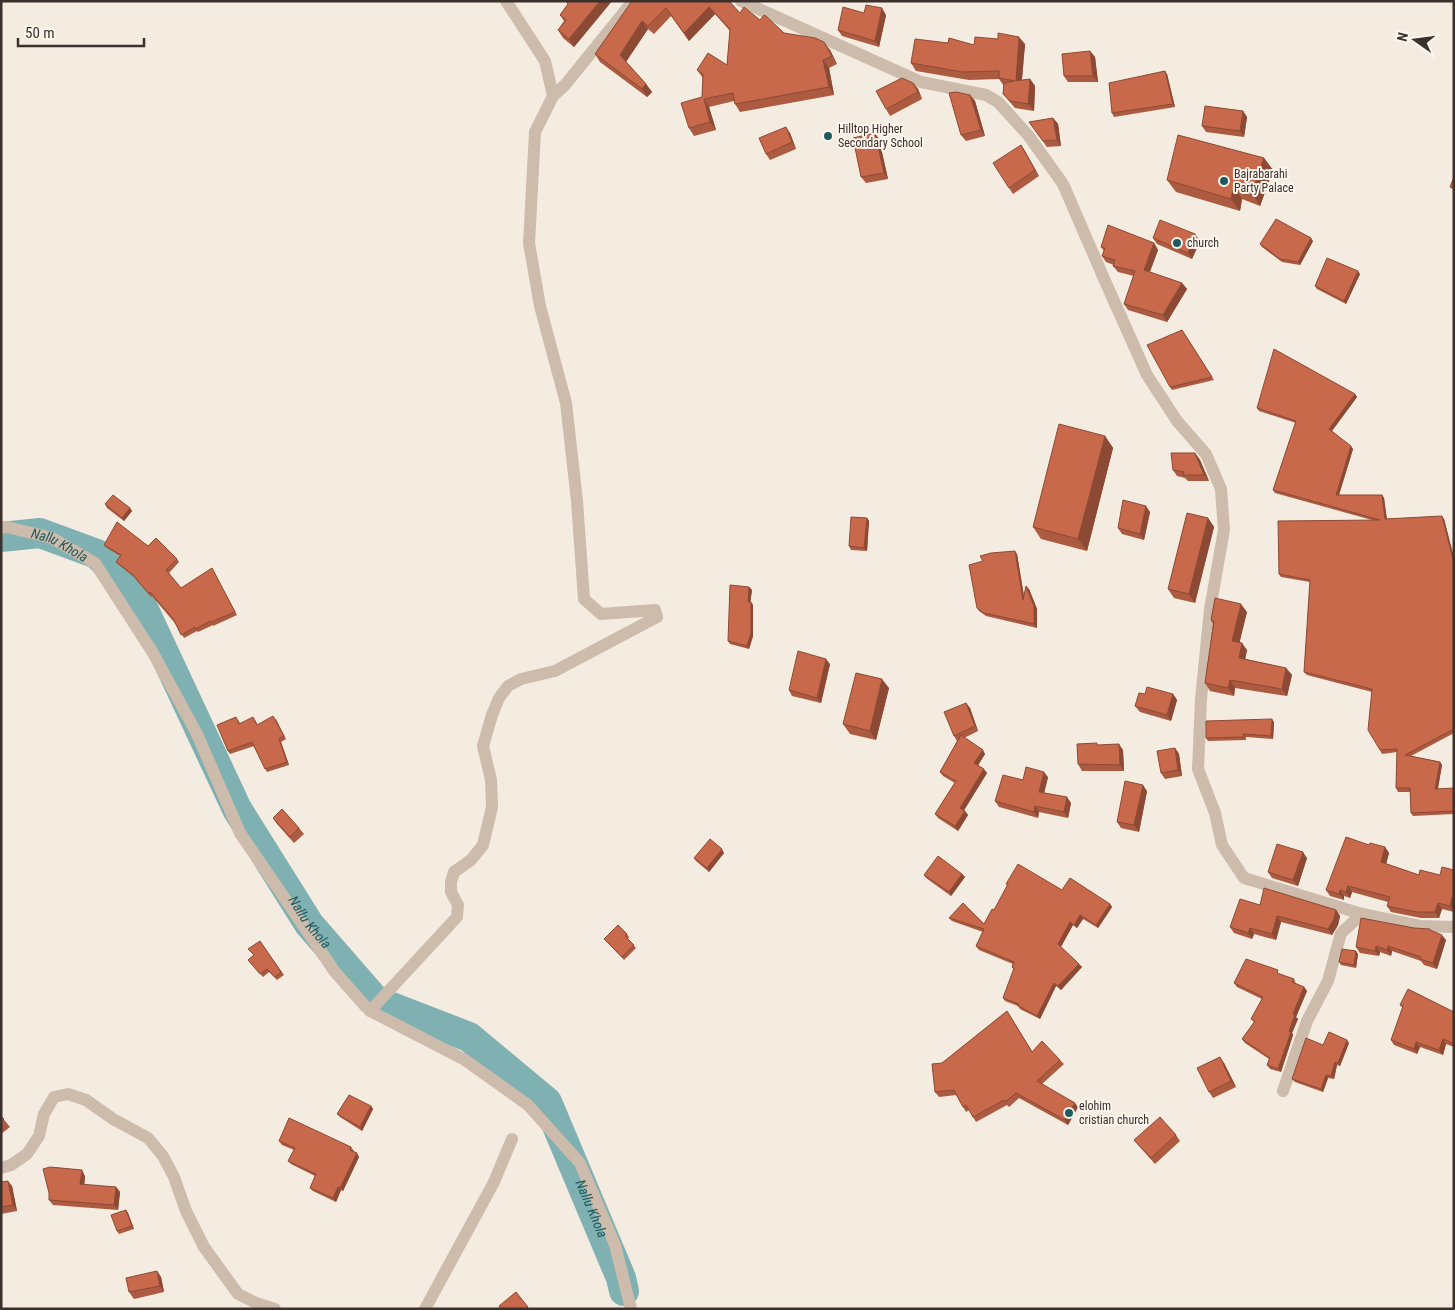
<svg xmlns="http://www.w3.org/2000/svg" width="1455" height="1310" font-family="'Roboto Condensed',sans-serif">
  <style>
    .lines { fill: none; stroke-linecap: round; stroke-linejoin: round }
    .river { stroke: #7fb0b2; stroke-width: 30 }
    .minor { stroke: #cdbbac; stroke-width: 12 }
    .wall { fill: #ac5a40 }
    .shaded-wall { fill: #8c4a34 }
    .building { fill: #c8694b; stroke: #8c4a34 }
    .poi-dot { fill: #1f5a5e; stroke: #fbf5ee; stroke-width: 2 }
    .labels { text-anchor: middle; stroke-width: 4; stroke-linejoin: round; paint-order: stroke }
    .poi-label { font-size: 12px; fill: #3b302b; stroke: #fbf5ee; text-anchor: start }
    .water-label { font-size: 14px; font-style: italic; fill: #1f5a5e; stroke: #fbf5ee }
  </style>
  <rect width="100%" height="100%" fill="#f4ebe1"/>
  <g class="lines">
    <path class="river" id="s1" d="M 1,537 L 40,533 L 97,554 L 138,597 L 237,809 L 309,924 L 376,1001 L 469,1037 L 547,1102 L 621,1278 L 624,1291"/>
    <g class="minor">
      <path d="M 506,1 L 545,61 L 553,96"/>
      <path d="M 741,1 L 921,82 L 986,95 L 998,102 L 1028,135 L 1063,184 L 1105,281 L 1147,375 L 1177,421 L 1206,454 L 1221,489 L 1224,530 L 1210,609 L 1201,699 L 1198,769 L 1215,813 L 1222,845 L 1244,878 L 1362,914 L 1420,926 L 1454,927"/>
      <path id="s2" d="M 1,528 L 7,527 L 52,538 L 95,563 L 153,653 L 197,734 L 240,833 L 335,972 L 366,1007 L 374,1013 L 465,1060 L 528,1105 L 580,1163 L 615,1245 L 631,1309"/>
      <path d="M 370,1011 L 457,917 L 458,905 L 451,892 L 451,882 L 454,872 L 471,860 L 483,845 L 492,807 L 491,780 L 483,746 L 492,715 L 499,698 L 508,686 L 521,679 L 555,671 L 657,617 L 655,610 L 601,614 L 584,599 L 577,501 L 566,403 L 540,306 L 529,243 L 535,132 L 553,96 L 565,85 L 633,1"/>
      <path d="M 1283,1091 L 1307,1021 L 1328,981 L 1341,933 L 1362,914"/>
      <path d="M 1,1168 L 11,1165 L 27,1154 L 39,1136 L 44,1114 L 54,1097 L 68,1094 L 86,1100 L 113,1119 L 148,1138 L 163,1156 L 174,1177 L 186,1211 L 204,1247 L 238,1294 L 256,1303 L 275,1309"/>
      <path d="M 425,1309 L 494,1182 L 512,1139"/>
    </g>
  </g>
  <g class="wall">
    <path d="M 566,1 L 612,1 L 574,47 L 563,38 L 558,30 L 564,21 L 560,15 L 568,4 Z"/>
    <path d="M 632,1 L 729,1 L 740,13 L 760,20 L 784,33 L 830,50 L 837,64 L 829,68 L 834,95 L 740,112 L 735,104 L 734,101 L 709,107 L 716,130 L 694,136 L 689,128 L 702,97 L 703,78 L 697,70 L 727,65 L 730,31 L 715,14 L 689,41 L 671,16 L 654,34 L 648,29 L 626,62 L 646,84 L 652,92 L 647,97 L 600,62 L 595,54 Z"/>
    <path d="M 864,13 L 886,15 L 879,47 L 842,36 L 838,30 Z"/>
    <path d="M 948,43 L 974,45 L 1025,44 L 1022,80 L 1030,79 L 1035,86 L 1034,111 L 1015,108 L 1003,94 L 1004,86 L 999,79 L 969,80 L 916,71 L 911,63 Z"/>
    <path d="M 1090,51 L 1095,57 L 1098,82 L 1068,82 L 1064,76 Z"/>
    <path d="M 1167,74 L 1175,107 L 1114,117 L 1112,113 Z"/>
    <path d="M 913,83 L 918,89 L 922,99 L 890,116 L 886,109 Z"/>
    <path d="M 970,95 L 975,101 L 985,136 L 966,141 L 961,135 Z"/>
    <path d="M 1243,111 L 1247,117 L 1244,137 L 1206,132 L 1202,126 Z"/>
    <path d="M 1053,118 L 1058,124 L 1061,146 L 1047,147 L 1029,122 Z"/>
    <path d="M 790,133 L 796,149 L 770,160 L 766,154 Z"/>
    <path d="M 879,139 L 888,179 L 866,183 L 861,177 Z"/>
    <path d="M 1021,145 L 1039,176 L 1013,194 L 1009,188 Z"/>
    <path d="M 1264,158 L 1273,170 L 1260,206 L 1242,199 L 1240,211 L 1176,192 L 1167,180 Z"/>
    <path d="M 1153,238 L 1200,241 L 1192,259 L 1157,244 Z"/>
    <path d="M 1313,241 L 1300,265 L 1282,262 L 1262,247 L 1260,244 Z"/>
    <path d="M 1154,243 L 1158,250 L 1150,272 L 1182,283 L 1187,289 L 1167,322 L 1128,310 L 1124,304 L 1134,276 L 1118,272 L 1113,266 L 1114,265 L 1106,262 L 1102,256 L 1104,251 L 1101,247 Z"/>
    <path d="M 1360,274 L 1346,304 L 1317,289 L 1315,286 Z"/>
    <path d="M 1182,330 L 1214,380 L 1172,390 L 1170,387 Z"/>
    <path d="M 1355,394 L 1357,397 L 1332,431 L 1353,449 L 1339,495 L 1382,495 L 1384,498 L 1387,519 L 1444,519 L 1454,558 L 1454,733 L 1411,756 L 1440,762 L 1442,765 L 1438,789 L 1454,788 L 1454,814 L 1413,816 L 1411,813 L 1410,792 L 1398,792 L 1396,788 L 1397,752 L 1382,754 L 1380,750 L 1372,692 L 1307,675 L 1304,672 L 1310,582 L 1281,577 L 1279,574 L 1372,520 L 1275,493 L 1273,490 L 1296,423 L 1259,411 L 1257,408 Z"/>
    <path d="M 1105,436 L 1113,448 L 1087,551 L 1041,539 L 1033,527 Z"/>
    <path d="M 1195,453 L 1200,460 L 1209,481 L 1188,481 L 1185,478 L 1177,476 L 1173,470 Z"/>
    <path d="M 105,504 L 130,508 L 132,511 L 124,521 L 107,508 Z"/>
    <path d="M 1150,512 L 1144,540 L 1122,534 L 1118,528 Z"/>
    <path d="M 867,518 L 869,521 L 867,551 L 851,550 L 849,546 Z"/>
    <path d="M 1208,518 L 1214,527 L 1195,603 L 1174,598 L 1168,589 Z"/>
    <path d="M 104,545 L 148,546 L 177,559 L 179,562 L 169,573 L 181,588 L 214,572 L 237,615 L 213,626 L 213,625 L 198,632 L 197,631 L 184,638 L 174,622 L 152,596 L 151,597 L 134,577 L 119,565 L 116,562 L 120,556 L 107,548 Z"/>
    <path d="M 1017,554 L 1024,596 L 1029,589 L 1037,609 L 1037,628 L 986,616 L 979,611 L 977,608 Z"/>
    <path d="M 749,587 L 752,590 L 750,602 L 753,605 L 753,636 L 749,649 L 730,644 L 728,641 Z"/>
    <path d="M 1247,612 L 1239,642 L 1247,650 L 1245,659 L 1286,668 L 1292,675 L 1287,696 L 1235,688 L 1234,696 L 1210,691 L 1205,683 L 1213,624 L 1211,620 Z"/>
    <path d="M 830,664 L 821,703 L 792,696 L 789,690 Z"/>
    <path d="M 889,688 L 876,740 L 850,734 L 843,724 Z"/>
    <path d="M 1145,694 L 1173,694 L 1177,700 L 1171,721 L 1140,712 L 1135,706 Z"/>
    <path d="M 966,703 L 970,708 L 978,731 L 964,738 L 985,754 L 978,765 L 987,773 L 964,810 L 968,815 L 958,831 L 938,818 L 935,814 L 955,783 L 943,776 L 940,772 L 957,741 L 954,736 Z"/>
    <path d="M 276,719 L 286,739 L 281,742 L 289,765 L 267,772 L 254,746 L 230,754 L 228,751 L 238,720 L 240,723 L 255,720 L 258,725 Z"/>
    <path d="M 1274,722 L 1273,739 L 1246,737 L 1246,740 L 1208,741 L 1206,738 Z"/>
    <path d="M 1098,745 L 1123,750 L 1124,771 L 1082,771 L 1078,764 Z"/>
    <path d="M 1175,748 L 1179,754 L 1182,776 L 1165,779 L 1161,773 Z"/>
    <path d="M 1048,777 L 1044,793 L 1071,803 L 1068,818 L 1039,812 L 1038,818 L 999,807 L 995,801 L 1023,780 Z"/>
    <path d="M 1147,791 L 1139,832 L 1121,828 L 1117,822 Z"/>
    <path d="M 273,818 L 299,828 L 304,834 L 294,843 L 277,824 Z"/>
    <path d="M 1369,845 L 1385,847 L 1389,853 L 1386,864 L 1419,875 L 1440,875 L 1454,870 L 1454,912 L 1442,909 L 1439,918 L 1421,918 L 1391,912 L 1387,906 L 1388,902 L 1352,892 L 1350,898 L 1344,896 L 1344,900 L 1330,896 L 1326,890 Z"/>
    <path d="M 724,853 L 709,872 L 696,861 L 694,858 Z"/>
    <path d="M 1307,858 L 1298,886 L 1272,878 L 1268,872 Z"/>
    <path d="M 962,874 L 965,877 L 951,896 L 926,878 L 924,875 Z"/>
    <path d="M 1006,884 L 1062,890 L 1110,904 L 1112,907 L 1098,928 L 1083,919 L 1077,928 L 1073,925 L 1061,947 L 1082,967 L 1061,990 L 1056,986 L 1040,1019 L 1020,1009 L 1018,1006 L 1005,1001 L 1003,998 L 1014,970 L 1012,967 L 1013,964 L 979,950 L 976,946 L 983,932 L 952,921 L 949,918 L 984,924 L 994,910 L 1008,885 Z"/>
    <path d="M 1260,905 L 1336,910 L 1340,916 L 1338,925 L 1332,935 L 1281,922 L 1276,940 L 1254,934 L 1252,939 L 1234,933 L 1230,927 Z"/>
    <path d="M 1414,928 L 1432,931 L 1446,940 L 1437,969 L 1424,965 L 1421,961 L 1392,951 L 1391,956 L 1380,952 L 1379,956 L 1360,953 L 1356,947 Z"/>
    <path d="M 627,934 L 629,937 L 628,939 L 636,948 L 624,960 L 604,939 Z"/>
    <path d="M 260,941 L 284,975 L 277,980 L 269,972 L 263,977 L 248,960 L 254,955 L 248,949 Z"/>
    <path d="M 1358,954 L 1356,968 L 1341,965 L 1339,962 Z"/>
    <path d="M 1281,974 L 1280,975 L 1294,979 L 1296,984 L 1304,987 L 1307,991 L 1296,1017 L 1298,1019 L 1292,1033 L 1293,1035 L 1281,1072 L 1270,1069 L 1267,1065 L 1269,1059 L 1245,1043 L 1242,1039 L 1254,1022 L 1251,1019 L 1262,999 L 1237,987 L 1234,983 Z"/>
    <path d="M 1400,1005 L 1454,1012 L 1454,1047 L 1446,1044 L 1443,1055 L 1420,1047 L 1417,1054 L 1394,1045 L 1391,1040 L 1403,1008 Z"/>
    <path d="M 1007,1011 L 1032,1051 L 1060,1060 L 1064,1064 L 1042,1084 L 1078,1107 L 1068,1125 L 1019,1098 L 1009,1107 L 1007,1105 L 976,1122 L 969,1110 L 966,1112 L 956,1095 L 939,1097 L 935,1092 L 942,1063 Z"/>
    <path d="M 1349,1043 L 1340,1066 L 1337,1065 L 1334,1079 L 1328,1078 L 1323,1092 L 1295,1082 L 1292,1079 L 1323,1045 Z"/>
    <path d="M 1224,1063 L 1236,1087 L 1213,1098 L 1209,1092 Z"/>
    <path d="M 371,1106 L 373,1109 L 362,1131 L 340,1117 L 337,1114 Z"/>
    <path d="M 1,1116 L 10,1127 L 1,1134 Z"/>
    <path d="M 1176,1135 L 1180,1141 L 1155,1164 L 1139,1146 L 1134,1140 Z"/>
    <path d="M 279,1141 L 351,1147 L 354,1151 L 353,1152 L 359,1157 L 343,1191 L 341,1190 L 336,1202 L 313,1191 L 310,1188 L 315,1176 L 291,1164 L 288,1161 L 294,1150 L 282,1145 Z"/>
    <path d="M 85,1176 L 84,1185 L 116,1187 L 120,1192 L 118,1210 L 53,1205 L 49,1200 Z"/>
    <path d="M 1,1182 L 12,1186 L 17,1211 L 1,1214 Z"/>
    <path d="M 126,1210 L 128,1213 L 134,1229 L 119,1234 L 117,1231 Z"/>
    <path d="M 157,1271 L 161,1277 L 164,1292 L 134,1299 L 129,1292 Z"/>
  </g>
  <g class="shaded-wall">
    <path d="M 600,1 L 612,1 L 574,47 L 569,39 Z"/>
    <path d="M 709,7 L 715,14 L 689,41 L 684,33 Z"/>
    <path d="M 882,8 L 886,15 L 879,47 L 875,41 Z"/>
    <path d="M 642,21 L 648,29 L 625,63 L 620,55 Z"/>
    <path d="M 1019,37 L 1025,44 L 1021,89 L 1016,81 Z"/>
    <path d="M 824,42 L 830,50 L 837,64 L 832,56 Z"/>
    <path d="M 1090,51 L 1095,57 L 1098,82 L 1093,76 Z"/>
    <path d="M 823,60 L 829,68 L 834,95 L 829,87 Z"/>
    <path d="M 1165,71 L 1167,74 L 1175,107 L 1173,104 Z"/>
    <path d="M 1030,79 L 1035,86 L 1034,111 L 1028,104 Z"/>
    <path d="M 913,83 L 918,89 L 922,99 L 918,92 Z"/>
    <path d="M 646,84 L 652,92 L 647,97 L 642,89 Z"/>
    <path d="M 970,95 L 975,101 L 985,136 L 981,130 Z"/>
    <path d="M 704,99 L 709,107 L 716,130 L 710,122 Z"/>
    <path d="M 1243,111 L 1247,117 L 1244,137 L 1240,131 Z"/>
    <path d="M 1053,118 L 1058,124 L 1061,146 L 1057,140 Z"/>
    <path d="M 786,127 L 790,133 L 796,149 L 792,142 Z"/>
    <path d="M 875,133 L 879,139 L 888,179 L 884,173 Z"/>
    <path d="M 1021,145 L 1025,151 L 1039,176 L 1035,170 Z"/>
    <path d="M 1264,158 L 1273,170 L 1260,206 L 1252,193 Z"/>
    <path d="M 1234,187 L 1242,199 L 1240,211 L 1231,199 Z"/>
    <path d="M 1195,234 L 1200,241 L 1192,259 L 1188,253 Z"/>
    <path d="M 1311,238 L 1313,241 L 1300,265 L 1298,262 Z"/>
    <path d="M 1154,243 L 1158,250 L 1148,276 L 1144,270 Z"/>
    <path d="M 1358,271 L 1360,274 L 1346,304 L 1344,301 Z"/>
    <path d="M 1182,283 L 1187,289 L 1167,322 L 1163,315 Z"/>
    <path d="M 1355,394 L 1357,397 L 1331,432 L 1329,429 Z"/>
    <path d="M 1105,436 L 1113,448 L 1087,551 L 1078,539 Z"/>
    <path d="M 1351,446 L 1353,449 L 1338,498 L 1336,495 Z"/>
    <path d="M 1195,453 L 1200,460 L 1209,481 L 1204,475 Z"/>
    <path d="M 1382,495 L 1384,498 L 1387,522 L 1385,519 Z"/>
    <path d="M 1146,506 L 1150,512 L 1144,540 L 1140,534 Z"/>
    <path d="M 130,508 L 132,511 L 124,521 L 122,518 Z"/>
    <path d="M 1442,516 L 1444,519 L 1454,558 L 1454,563 Z"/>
    <path d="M 867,518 L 869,521 L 867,551 L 864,548 Z"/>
    <path d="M 1208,518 L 1214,527 L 1195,603 L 1189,594 Z"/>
    <path d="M 1015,551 L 1017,554 L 1025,603 L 1023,600 Z"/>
    <path d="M 1026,586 L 1029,589 L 1037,609 L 1037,628 L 1034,624 Z"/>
    <path d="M 749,587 L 752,590 L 750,605 L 748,602 Z"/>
    <path d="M 751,602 L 753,605 L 753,636 L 749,649 L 747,646 Z"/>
    <path d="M 1241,604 L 1247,612 L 1238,649 L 1232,641 Z"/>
    <path d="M 1242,643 L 1247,650 L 1244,666 L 1239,658 Z"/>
    <path d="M 826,659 L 830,664 L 821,703 L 817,698 Z"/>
    <path d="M 1286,668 L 1292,675 L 1287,696 L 1282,689 Z"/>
    <path d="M 882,679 L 889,688 L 876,740 L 870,731 Z"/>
    <path d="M 1230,680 L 1235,688 L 1234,696 L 1228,688 Z"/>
    <path d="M 1173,694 L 1177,700 L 1171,721 L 1167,715 Z"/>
    <path d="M 966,703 L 970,708 L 978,731 L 975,726 Z"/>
    <path d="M 1272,719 L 1274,722 L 1273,739 L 1271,736 Z"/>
    <path d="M 279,739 L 281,742 L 289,765 L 287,762 Z"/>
    <path d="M 1119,744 L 1123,750 L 1124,771 L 1120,765 Z"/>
    <path d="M 1175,748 L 1179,754 L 1182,776 L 1178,770 Z"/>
    <path d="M 983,750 L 985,754 L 977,767 L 974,763 Z"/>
    <path d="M 1440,762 L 1442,765 L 1437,792 L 1435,789 Z"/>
    <path d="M 984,769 L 987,773 L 963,812 L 960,808 Z"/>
    <path d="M 1044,772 L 1048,777 L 1043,798 L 1039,792 Z"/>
    <path d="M 1143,785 L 1147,791 L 1139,832 L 1134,825 Z"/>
    <path d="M 1067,797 L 1071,803 L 1068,818 L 1064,812 Z"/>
    <path d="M 1035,806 L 1039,812 L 1038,818 L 1034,812 Z"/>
    <path d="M 965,811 L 968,815 L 958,831 L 955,826 Z"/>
    <path d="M 1385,847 L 1389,853 L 1385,868 L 1381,862 Z"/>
    <path d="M 722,849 L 724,853 L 709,872 L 707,868 Z"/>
    <path d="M 1303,852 L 1307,858 L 1298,886 L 1293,880 Z"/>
    <path d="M 962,874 L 965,877 L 951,896 L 949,892 Z"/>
    <path d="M 1348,886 L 1352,892 L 1350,898 L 1346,892 Z"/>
    <path d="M 1340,890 L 1344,896 L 1344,900 L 1339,894 Z"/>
    <path d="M 1452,897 L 1454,900 L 1454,911 L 1450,906 Z"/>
    <path d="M 1438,903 L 1442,909 L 1439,918 L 1435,912 Z"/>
    <path d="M 1110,904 L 1112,907 L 1098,928 L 1096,925 Z"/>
    <path d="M 1336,910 L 1340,916 L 1338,925 L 1332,935 L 1328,929 Z"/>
    <path d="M 1080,915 L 1083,919 L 1077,928 L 1074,925 Z"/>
    <path d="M 1277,916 L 1281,922 L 1276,940 L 1272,934 Z"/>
    <path d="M 1070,922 L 1073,925 L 1060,948 L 1058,944 Z"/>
    <path d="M 1250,928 L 1254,934 L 1252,939 L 1248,933 Z"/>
    <path d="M 1442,935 L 1446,940 L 1437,969 L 1433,963 Z"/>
    <path d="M 1376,946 L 1380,952 L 1379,956 L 1375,951 Z"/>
    <path d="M 1388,946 L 1392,951 L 1391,956 L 1387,950 Z"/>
    <path d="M 1356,951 L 1358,954 L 1356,968 L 1354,965 Z"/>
    <path d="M 1079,964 L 1082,967 L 1061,990 L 1058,986 Z"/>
    <path d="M 1054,983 L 1056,986 L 1040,1019 L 1037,1016 Z"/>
    <path d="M 1304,987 L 1307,991 L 1296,1017 L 1298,1019 L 1292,1033 L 1293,1035 L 1281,1072 L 1278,1069 L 1293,1014 Z"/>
    <path d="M 1443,1039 L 1446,1044 L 1443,1055 L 1439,1050 Z"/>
    <path d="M 1347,1040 L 1349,1043 L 1340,1066 L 1338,1063 Z"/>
    <path d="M 1416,1042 L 1420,1047 L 1417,1054 L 1414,1049 Z"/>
    <path d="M 1220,1057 L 1224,1063 L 1236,1087 L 1231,1081 Z"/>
    <path d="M 1335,1062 L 1337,1065 L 1334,1079 L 1331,1076 Z"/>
    <path d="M 1326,1075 L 1328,1078 L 1323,1092 L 1321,1089 Z"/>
    <path d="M 1075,1103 L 1078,1107 L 1068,1125 L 1065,1120 Z"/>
    <path d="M 371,1106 L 373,1109 L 362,1131 L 360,1127 Z"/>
    <path d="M 357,1153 L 359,1157 L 343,1191 L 340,1188 Z"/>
    <path d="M 82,1170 L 85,1176 L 84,1189 L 80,1184 Z"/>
    <path d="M 8,1181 L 12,1186 L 17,1211 L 13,1205 Z"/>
    <path d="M 116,1187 L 120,1192 L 118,1210 L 114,1205 Z"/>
    <path d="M 338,1187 L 341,1190 L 336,1202 L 333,1198 Z"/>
    <path d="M 126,1210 L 128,1213 L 134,1229 L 132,1226 Z"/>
    <path d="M 157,1271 L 161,1277 L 164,1292 L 160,1286 Z"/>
  </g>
  <g class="building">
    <path d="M 566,1 L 600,1 L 569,39 L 558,30 L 566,20 L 560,15 L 568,4 Z"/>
    <path d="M 632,1 L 729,1 L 740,13 L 744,7 L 760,20 L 764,15 L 766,16 L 784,33 L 815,38 L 824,42 L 832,56 L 823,60 L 829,87 L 735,104 L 733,93 L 704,99 L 710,122 L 689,128 L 681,103 L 702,97 L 703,74 L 697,70 L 708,53 L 727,65 L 730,29 L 709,7 L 684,33 L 666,8 L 648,26 L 642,21 L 620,55 L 646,84 L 642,89 L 595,54 Z"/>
    <path d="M 866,5 L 882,8 L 875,41 L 838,30 L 843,7 L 864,13 Z"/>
    <path d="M 998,33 L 1019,37 L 1016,81 L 1030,79 L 1028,104 L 1010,101 L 1003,94 L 1004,83 L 1015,81 L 999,78 L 999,71 L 963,72 L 911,63 L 915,39 L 948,43 L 949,38 L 974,45 L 975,37 L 998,39 Z"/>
    <path d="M 1090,51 L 1093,76 L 1064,76 L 1062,54 Z"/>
    <path d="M 1165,71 L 1173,104 L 1112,113 L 1109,83 Z"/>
    <path d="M 902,78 L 913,83 L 918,92 L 886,109 L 876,91 Z"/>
    <path d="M 956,92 L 970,95 L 981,130 L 961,135 L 949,93 Z"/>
    <path d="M 1205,106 L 1243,111 L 1240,131 L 1202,126 Z"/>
    <path d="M 1053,118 L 1057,140 L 1043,141 L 1029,122 Z"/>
    <path d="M 786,127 L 792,142 L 766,154 L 759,138 Z"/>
    <path d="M 875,133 L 884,173 L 861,177 L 853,138 Z"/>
    <path d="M 1178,135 L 1264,158 L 1252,193 L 1234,187 L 1231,199 L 1167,180 Z"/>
    <path d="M 1021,145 L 1035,170 L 1009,188 L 993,163 Z"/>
    <path d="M 1454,177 L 1454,189 L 1450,187 Z"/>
    <path d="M 1276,219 L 1311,238 L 1298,262 L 1280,259 L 1260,244 Z"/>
    <path d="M 1160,220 L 1195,234 L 1188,253 L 1153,238 Z"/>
    <path d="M 1108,225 L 1154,243 L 1144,270 L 1182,283 L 1163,315 L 1124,304 L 1135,271 L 1113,266 L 1115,260 L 1102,256 L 1105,248 L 1101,247 Z"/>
    <path d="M 1327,258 L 1358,271 L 1344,301 L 1315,286 Z"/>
    <path d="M 1182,330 L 1212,377 L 1170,387 L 1147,345 Z"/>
    <path d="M 1274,349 L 1355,394 L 1329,429 L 1351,446 L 1336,495 L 1382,495 L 1385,519 L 1442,516 L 1454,563 L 1454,729 L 1405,755 L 1440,762 L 1435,789 L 1454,788 L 1454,811 L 1411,813 L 1410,788 L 1396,788 L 1397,749 L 1380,750 L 1368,730 L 1372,689 L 1304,672 L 1310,580 L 1279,574 L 1278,521 L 1380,520 L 1273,490 L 1296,421 L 1257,408 Z"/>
    <path d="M 1059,424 L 1105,436 L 1078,539 L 1033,527 Z"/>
    <path d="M 1171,453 L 1195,453 L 1204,475 L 1183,475 L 1184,472 L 1173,470 Z"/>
    <path d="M 113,495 L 130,508 L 122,518 L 105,504 Z"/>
    <path d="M 1123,500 L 1146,506 L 1140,534 L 1118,528 Z"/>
    <path d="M 1187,513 L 1208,518 L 1189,594 L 1168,589 Z"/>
    <path d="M 851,517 L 867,518 L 864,548 L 849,546 Z"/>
    <path d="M 117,522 L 148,546 L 156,538 L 177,559 L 166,570 L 181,588 L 212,568 L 235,612 L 211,622 L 210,621 L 196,629 L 195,627 L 181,635 L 174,620 L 150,592 L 149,594 L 132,574 L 116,562 L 121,555 L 104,545 Z"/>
    <path d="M 1015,551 L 1023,600 L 1026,586 L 1034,606 L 1034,624 L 984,613 L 977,608 L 969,565 L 983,561 L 980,556 L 991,553 Z"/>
    <path d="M 730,585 L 749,587 L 748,602 L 751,602 L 751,633 L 747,646 L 728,641 Z"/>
    <path d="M 1215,598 L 1241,604 L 1232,641 L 1242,643 L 1239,658 L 1286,668 L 1282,689 L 1230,680 L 1228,688 L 1205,683 L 1214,621 L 1211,620 Z"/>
    <path d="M 798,651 L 826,659 L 817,698 L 789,690 Z"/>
    <path d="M 856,673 L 882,679 L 870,731 L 843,724 Z"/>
    <path d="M 1147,687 L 1173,694 L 1167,715 L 1135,706 L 1139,693 L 1145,694 Z"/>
    <path d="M 966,703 L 975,726 L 954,736 L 944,712 Z"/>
    <path d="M 273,716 L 284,736 L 279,739 L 287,762 L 265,769 L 252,742 L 228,751 L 217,725 L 236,717 L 239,724 L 253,717 L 257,725 Z"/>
    <path d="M 1272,719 L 1271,736 L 1243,734 L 1244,737 L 1206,738 L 1206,721 Z"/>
    <path d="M 961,735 L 983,750 L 974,763 L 984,769 L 960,808 L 965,811 L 955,826 L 935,814 L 956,781 L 940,772 Z"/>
    <path d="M 1097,743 L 1097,745 L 1119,744 L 1120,765 L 1078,764 L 1077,744 Z"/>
    <path d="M 1175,748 L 1178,770 L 1161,773 L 1157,751 Z"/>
    <path d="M 1026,767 L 1044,772 L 1039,792 L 1067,797 L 1064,812 L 1035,806 L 1034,812 L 995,801 L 1003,775 L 1023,780 Z"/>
    <path d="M 1125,781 L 1143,785 L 1134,825 L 1117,822 Z"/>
    <path d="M 282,809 L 299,828 L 290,837 L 273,818 Z"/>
    <path d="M 1346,837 L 1369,845 L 1370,843 L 1385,847 L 1381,862 L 1419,875 L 1420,870 L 1440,875 L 1442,867 L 1454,870 L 1454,898 L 1452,897 L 1450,906 L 1438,903 L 1435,912 L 1417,912 L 1387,906 L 1390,897 L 1348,886 L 1346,892 L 1340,890 L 1339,894 L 1326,890 Z"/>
    <path d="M 710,839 L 722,849 L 707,868 L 694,858 Z"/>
    <path d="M 1277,844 L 1303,852 L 1293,880 L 1268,872 Z"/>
    <path d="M 938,856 L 962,874 L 949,892 L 924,875 Z"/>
    <path d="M 1018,864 L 1062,890 L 1070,878 L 1110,904 L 1096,925 L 1080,915 L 1074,925 L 1070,922 L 1058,944 L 1079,964 L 1058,986 L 1054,983 L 1037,1016 L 1017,1005 L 1019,1004 L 1003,998 L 1014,968 L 1012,967 L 1014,962 L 976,946 L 984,929 L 949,918 L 963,903 L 984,924 L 992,909 L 994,910 L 1008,884 L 1006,884 Z"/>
    <path d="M 1264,888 L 1336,910 L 1334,919 L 1328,929 L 1277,916 L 1272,934 L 1250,928 L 1248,933 L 1230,927 L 1240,899 L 1260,905 Z"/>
    <path d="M 1361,918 L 1414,928 L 1430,929 L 1430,930 L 1442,935 L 1433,963 L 1420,959 L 1421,957 L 1388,946 L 1387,950 L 1376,946 L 1375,951 L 1356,947 Z"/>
    <path d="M 618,925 L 627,934 L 625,936 L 634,945 L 622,957 L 604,939 Z"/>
    <path d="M 260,941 L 281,972 L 275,977 L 267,969 L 260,974 L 248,960 L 254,955 L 248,949 Z"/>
    <path d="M 1342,949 L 1356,951 L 1354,965 L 1339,962 Z"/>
    <path d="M 1246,959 L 1278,970 L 1277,973 L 1294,979 L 1292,982 L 1304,987 L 1293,1014 L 1295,1015 L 1289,1031 L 1291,1032 L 1278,1069 L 1267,1065 L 1270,1058 L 1242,1039 L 1255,1021 L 1251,1019 L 1263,997 L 1234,983 Z"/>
    <path d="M 1408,989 L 1454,1012 L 1454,1044 L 1443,1039 L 1439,1050 L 1416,1042 L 1414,1049 L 1391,1040 L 1403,1006 L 1400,1005 Z"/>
    <path d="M 1007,1011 L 1032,1052 L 1042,1041 L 1060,1060 L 1037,1081 L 1075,1103 L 1065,1120 L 1016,1093 L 1005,1102 L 1004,1100 L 973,1117 L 966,1105 L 963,1107 L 954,1090 L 935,1092 L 932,1064 L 942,1063 Z"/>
    <path d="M 1329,1032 L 1347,1040 L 1338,1063 L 1335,1062 L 1331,1076 L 1326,1075 L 1321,1089 L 1292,1079 L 1306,1038 L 1323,1045 Z"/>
    <path d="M 1220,1057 L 1231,1081 L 1209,1092 L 1197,1068 Z"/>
    <path d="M 349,1095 L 371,1106 L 360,1127 L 337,1114 Z"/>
    <path d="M 1,1116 L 4,1119 L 1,1122 Z"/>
    <path d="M 1160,1117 L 1176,1135 L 1151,1158 L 1134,1140 Z"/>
    <path d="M 289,1118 L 351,1147 L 350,1150 L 357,1153 L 340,1188 L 338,1187 L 333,1198 L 310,1188 L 316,1174 L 288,1161 L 295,1148 L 279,1141 Z"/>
    <path d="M 50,1167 L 82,1170 L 80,1184 L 116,1187 L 114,1205 L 49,1200 L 49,1193 L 43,1169 Z"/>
    <path d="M 8,1181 L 13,1205 L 1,1207 L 1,1182 Z"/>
    <path d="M 126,1210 L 132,1226 L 117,1231 L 111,1215 Z"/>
    <path d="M 157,1271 L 160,1286 L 129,1292 L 126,1278 Z"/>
    <path d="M 516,1292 L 528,1307 L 526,1309 L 501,1309 L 499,1306 Z"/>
  </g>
  <g class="poi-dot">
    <circle cx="828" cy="136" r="5"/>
    <circle cx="1224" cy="181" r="5"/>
    <circle cx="1177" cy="243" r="5"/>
    <circle cx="1069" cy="1113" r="5"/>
  </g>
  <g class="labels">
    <g class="poi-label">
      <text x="838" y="133">Hilltop Higher<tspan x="838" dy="14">Secondary School</tspan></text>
      <text x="1234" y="178">Bajrabarahi<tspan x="1234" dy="14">Party Palace</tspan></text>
      <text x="1187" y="247">church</text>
      <text x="1079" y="1110">elohim<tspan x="1079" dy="14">cristian church</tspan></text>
    </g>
    <g class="water-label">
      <text dy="5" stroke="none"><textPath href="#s2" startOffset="62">Nallu Khola</textPath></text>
      <text dy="5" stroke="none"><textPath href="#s1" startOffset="528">Nallu Khola</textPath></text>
      <text dy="5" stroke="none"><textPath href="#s1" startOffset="948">Nallu Khola</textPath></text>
    </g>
  </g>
  <rect width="1455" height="1310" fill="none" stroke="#3b302b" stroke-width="5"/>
  <g transform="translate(1415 40) rotate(284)" stroke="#fbf5ee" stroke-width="4" paint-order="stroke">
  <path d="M0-4L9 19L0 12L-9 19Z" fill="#3b302b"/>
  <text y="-8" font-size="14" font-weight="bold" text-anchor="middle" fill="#3b302b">N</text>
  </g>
  <path d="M18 38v8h126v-8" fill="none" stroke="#3b302b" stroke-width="2.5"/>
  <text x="25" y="38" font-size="15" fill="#3b302b" stroke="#fbf5ee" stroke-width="4" paint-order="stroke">50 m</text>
</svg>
